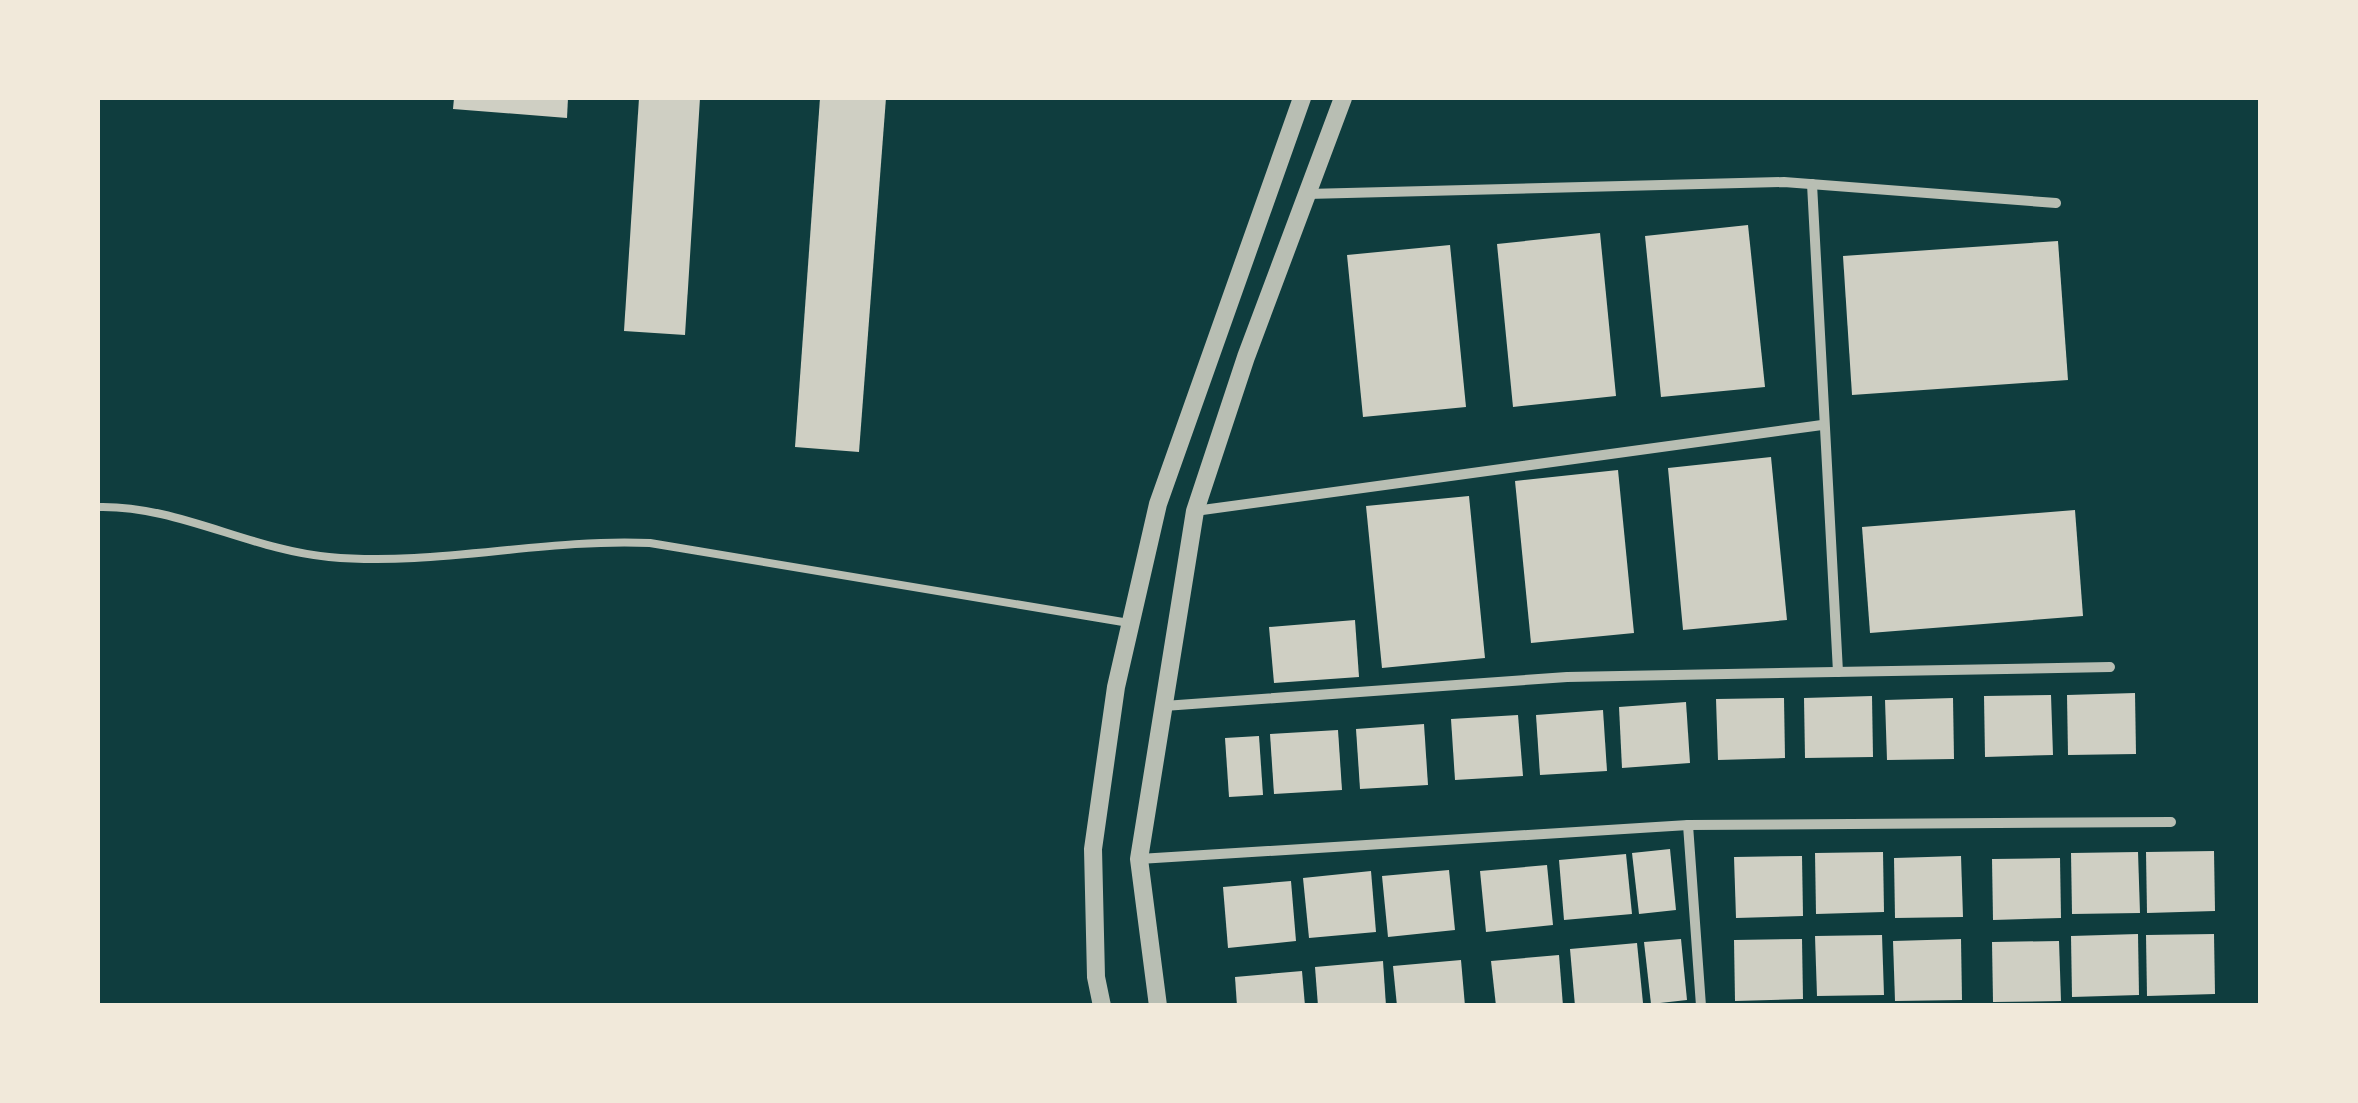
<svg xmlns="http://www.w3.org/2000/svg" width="2358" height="1103" font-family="'Times New Roman',serif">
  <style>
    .building { fill: #cfcfc3 }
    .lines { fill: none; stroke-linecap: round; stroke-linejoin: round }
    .service { stroke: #b8beb3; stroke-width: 8 }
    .minor { stroke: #b8beb3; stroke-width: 10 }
    .tertiary { stroke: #b8beb3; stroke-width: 18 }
  </style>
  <rect width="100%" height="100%" fill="#0f3d3e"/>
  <g class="building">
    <path d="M 454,98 L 568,98 L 567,118 L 453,109 Z"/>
    <path d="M 639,98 L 700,98 L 685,335 L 624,331 Z"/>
    <path d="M 820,98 L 886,98 L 859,452 L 795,447 Z"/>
    <path d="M 1748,225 L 1765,387 L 1661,397 L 1645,236 Z"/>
    <path d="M 1600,233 L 1616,396 L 1513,407 L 1497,244 Z"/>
    <path d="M 2058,241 L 2068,380 L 1852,395 L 1843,256 Z"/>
    <path d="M 1450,245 L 1466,407 L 1363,417 L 1347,255 Z"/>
    <path d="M 1771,457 L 1787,620 L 1683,630 L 1668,468 Z"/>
    <path d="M 1618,470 L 1634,633 L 1531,643 L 1515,481 Z"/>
    <path d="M 1469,496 L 1485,658 L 1382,668 L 1366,506 Z"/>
    <path d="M 2075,510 L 2083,616 L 1870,633 L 1862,527 Z"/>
    <path d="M 1355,620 L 1359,677 L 1274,683 L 1269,627 Z"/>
    <path d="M 2135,693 L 2136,754 L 2068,755 L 2067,695 Z"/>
    <path d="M 2051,695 L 2053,755 L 1985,757 L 1984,696 Z"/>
    <path d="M 1872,696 L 1873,757 L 1805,758 L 1804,698 Z"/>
    <path d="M 1784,698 L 1785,758 L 1718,760 L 1716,699 Z"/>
    <path d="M 1953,698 L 1954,759 L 1887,760 L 1885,700 Z"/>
    <path d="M 1686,702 L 1690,763 L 1622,768 L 1619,707 Z"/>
    <path d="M 1603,710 L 1607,771 L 1540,775 L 1536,715 Z"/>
    <path d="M 1518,715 L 1523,776 L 1455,780 L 1451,719 Z"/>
    <path d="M 1424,724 L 1428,785 L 1360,789 L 1356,729 Z"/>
    <path d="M 1338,730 L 1342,790 L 1274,794 L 1270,734 Z"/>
    <path d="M 1259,736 L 1263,795 L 1229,797 L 1225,738 Z"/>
    <path d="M 1670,849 L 1676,910 L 1639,914 L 1632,853 Z"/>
    <path d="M 2214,851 L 2215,911 L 2147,913 L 2146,852 Z"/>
    <path d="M 1883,852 L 1884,912 L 1816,914 L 1815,853 Z"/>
    <path d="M 2138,852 L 2140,913 L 2072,914 L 2071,853 Z"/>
    <path d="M 1626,854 L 1632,914 L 1564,920 L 1559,860 Z"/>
    <path d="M 1802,856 L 1803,916 L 1736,918 L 1734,857 Z"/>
    <path d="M 1961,856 L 1963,917 L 1895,918 L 1894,858 Z"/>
    <path d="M 2060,858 L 2061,918 L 1993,920 L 1992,859 Z"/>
    <path d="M 1547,865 L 1553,925 L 1486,932 L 1480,871 Z"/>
    <path d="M 1449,870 L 1455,930 L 1388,937 L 1382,876 Z"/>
    <path d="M 1371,871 L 1376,932 L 1309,938 L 1303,878 Z"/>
    <path d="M 1291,881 L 1296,941 L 1228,948 L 1223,887 Z"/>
    <path d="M 2138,934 L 2139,995 L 2072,997 L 2071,936 Z"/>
    <path d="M 2214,934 L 2215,994 L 2147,996 L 2146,935 Z"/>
    <path d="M 1882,935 L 1884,995 L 1817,996 L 1815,936 Z"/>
    <path d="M 1681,939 L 1687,1000 L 1651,1004 L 1644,942 Z"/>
    <path d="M 1802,939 L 1803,999 L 1735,1001 L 1734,940 Z"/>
    <path d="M 1961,939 L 1962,1000 L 1895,1001 L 1893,941 Z"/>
    <path d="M 2059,941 L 2061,1001 L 1993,1002 L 1992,942 Z"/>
    <path d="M 1637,943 L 1643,1003 L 1575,1006 L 1570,949 Z"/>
    <path d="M 1559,955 L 1563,1006 L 1496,1006 L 1491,961 Z"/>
    <path d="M 1461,960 L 1465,1006 L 1397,1006 L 1393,966 Z"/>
    <path d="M 1383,961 L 1386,1006 L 1318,1006 L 1315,967 Z"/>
    <path d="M 1302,971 L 1305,1006 L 1237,1006 L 1235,977 Z"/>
  </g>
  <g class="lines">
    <path class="service" d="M 98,507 C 177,505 250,550 329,557 C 435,567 543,538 650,543 L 1129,623"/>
    <g class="minor">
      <path d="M 1812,184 L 1838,672"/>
      <path d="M 1307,194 L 1784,182 L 2056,203"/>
      <path d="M 1195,511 L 1822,425"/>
      <path d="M 1164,706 L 1567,677 L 2110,667"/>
      <path d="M 1688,825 L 1701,1006"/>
      <path d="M 1139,859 L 1688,825 L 2171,822"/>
    </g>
    <g class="tertiary">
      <path d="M 1102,1006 L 1096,977 L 1093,849 L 1116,687 L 1158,504 L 1302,98"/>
      <path d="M 1158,1006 L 1139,859 L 1195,511 L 1246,357 L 1343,98"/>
    </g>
  </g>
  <rect width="2358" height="1103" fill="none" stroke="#f1e9da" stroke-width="200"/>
</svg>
